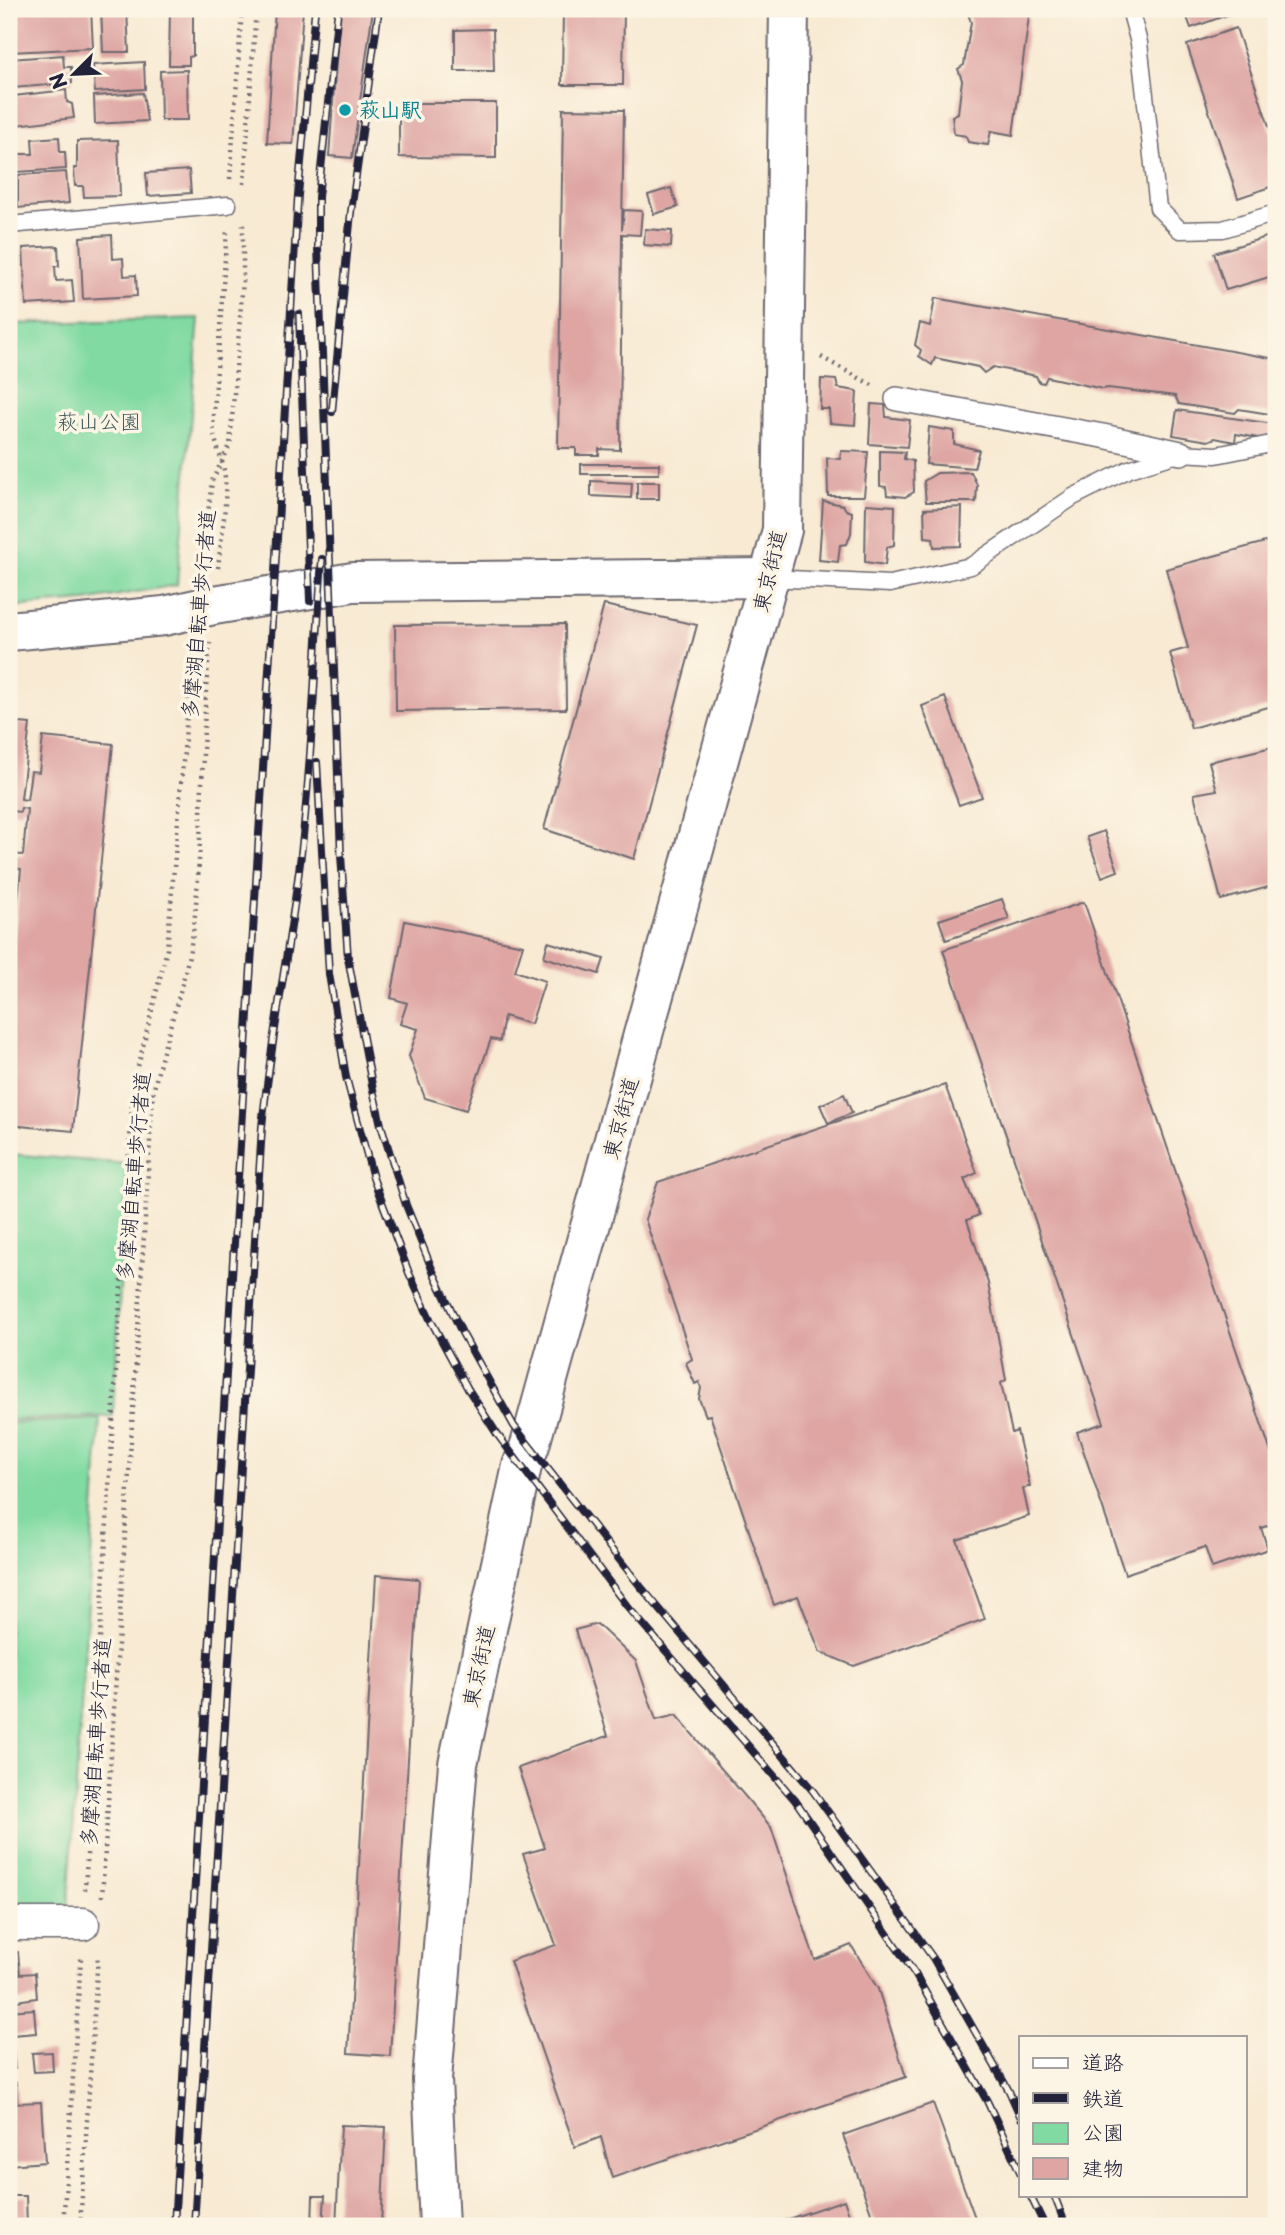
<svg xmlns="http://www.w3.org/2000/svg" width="1285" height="2235" font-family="'Playpen Sans','Klee One',sans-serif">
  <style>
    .green { fill: #80daa1; stroke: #517e6e; stroke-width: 2 }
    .building { fill: #dea5a3 }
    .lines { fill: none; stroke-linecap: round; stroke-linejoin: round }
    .service-casing { stroke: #6d6870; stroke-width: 19 }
    .pedestrian-casing { stroke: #6d6870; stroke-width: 26 }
    .minor-casing { stroke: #6d6870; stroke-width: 35 }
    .tertiary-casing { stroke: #6d6870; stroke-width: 42 }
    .path { stroke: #6d6870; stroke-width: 4.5; stroke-dasharray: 2 5; stroke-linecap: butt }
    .service { stroke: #fff; stroke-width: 16 }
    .pedestrian { stroke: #fff; stroke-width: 23 }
    .minor { stroke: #fff; stroke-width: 32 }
    .tertiary { stroke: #fff; stroke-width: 38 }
    .rail-casing { stroke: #22223b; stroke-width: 8 }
    .rail { stroke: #fcf5e5; stroke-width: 5; stroke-dasharray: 16; stroke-linecap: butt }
    .culture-dot { fill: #0f9aa8; stroke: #fcf5e5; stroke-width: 2.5 }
    .labels { text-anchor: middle; stroke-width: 7; stroke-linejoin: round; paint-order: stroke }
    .culture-label { font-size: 21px; font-weight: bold; fill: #0d838f; stroke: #fcf5e5; text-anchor: start }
    .park-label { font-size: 21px; fill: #3e595a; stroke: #fcf5e5 }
    .street-label { font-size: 21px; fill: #22223b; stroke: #fcf5e5 }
  </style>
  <rect width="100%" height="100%" fill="#fcf5e5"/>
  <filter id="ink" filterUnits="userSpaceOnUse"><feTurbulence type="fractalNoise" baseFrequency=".0143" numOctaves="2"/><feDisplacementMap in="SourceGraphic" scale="14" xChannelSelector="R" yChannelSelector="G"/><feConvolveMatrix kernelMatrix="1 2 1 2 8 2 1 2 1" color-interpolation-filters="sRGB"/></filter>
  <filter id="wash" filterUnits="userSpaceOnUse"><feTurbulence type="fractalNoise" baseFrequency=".00686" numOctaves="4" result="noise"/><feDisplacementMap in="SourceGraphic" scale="28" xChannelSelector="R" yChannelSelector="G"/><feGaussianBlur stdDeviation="1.57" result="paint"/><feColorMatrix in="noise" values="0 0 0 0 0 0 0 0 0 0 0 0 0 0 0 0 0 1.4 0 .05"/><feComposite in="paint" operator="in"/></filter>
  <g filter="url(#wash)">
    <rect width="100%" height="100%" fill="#f8ead3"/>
    <g class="green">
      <path d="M 199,318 L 177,585 L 85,601 L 9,607 L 9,324 Z"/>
      <path d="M 9,1154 L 127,1164 L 113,1416 L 9,1420 Z"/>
      <path d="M 100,1419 L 68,1907 L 9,1912 L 9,1423 Z"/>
    </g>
    <g id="blocks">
      <g class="building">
        <path d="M 9,9 L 91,9 L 93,48 L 10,52 Z"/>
        <path d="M 101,9 L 127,9 L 129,52 L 103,52 Z"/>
        <path d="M 170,9 L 193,9 L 193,56 L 189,57 L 189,65 L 169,65 Z"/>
        <path d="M 275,9 L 303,9 L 293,144 L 267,143 Z"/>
        <path d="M 340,9 L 373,9 L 352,158 L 329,156 Z"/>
        <path d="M 563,9 L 624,9 L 623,85 L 562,85 Z"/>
        <path d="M 972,9 L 1030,9 L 1013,135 L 991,131 L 988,145 L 968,142 L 966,136 L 954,134 L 952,116 L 958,113 L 962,80 L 958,69 L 964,65 L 971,22 L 967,11 Z"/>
        <path d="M 1184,9 L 1244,9 L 1191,28 Z"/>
        <path d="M 1236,28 L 1276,147 L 1276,185 L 1238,198 L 1187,45 Z"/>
        <path d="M 493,29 L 494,71 L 455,71 L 455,30 Z"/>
        <path d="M 63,55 L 64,67 L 71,67 L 72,83 L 13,88 L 11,59 Z"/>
        <path d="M 144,62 L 145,89 L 95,92 L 93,65 Z"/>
        <path d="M 187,70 L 188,120 L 161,120 L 160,71 Z"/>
        <path d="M 66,90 L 67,102 L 72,104 L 74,118 L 17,125 L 14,96 Z"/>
        <path d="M 143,93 L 147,121 L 95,124 L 94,96 Z"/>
        <path d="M 399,103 L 496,103 L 496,158 L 399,157 Z"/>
        <path d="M 563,109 L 624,110 L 622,230 L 624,210 L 642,211 L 640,235 L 622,234 L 620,450 L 599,449 L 599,455 L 576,455 L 576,448 L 558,448 Z"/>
        <path d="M 59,137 L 60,152 L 65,152 L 66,169 L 16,172 L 15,154 L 33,154 L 32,139 Z"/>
        <path d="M 118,140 L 120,196 L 84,197 L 83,186 L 75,186 L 74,168 L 77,168 L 77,141 Z"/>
        <path d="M 189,170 L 191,193 L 148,196 L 146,173 Z"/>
        <path d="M 66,172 L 69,203 L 18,208 L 18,175 Z"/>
        <path d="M 671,188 L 678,207 L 654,214 L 648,195 Z"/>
        <path d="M 645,229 L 672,231 L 671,247 L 644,245 Z"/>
        <path d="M 1276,234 L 1276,275 L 1226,290 L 1214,253 Z"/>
        <path d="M 112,235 L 113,259 L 123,258 L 124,276 L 136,275 L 137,296 L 83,299 L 80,237 Z"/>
        <path d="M 58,246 L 59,266 L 55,266 L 56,281 L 72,280 L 74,302 L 26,305 L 23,248 Z"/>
        <path d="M 935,298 L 1276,359 L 1276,415 L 1239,409 L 1235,413 L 1179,404 L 1175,396 L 1108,388 L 1103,389 L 1047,377 L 1044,383 L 1039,382 L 1036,376 L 993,367 L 984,373 L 978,367 L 935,358 L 932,365 L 919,356 L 921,350 L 915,345 L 920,323 L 930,326 Z"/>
        <path d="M 821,379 L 836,380 L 838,388 L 857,391 L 855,425 L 830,423 L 829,409 L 820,409 Z"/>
        <path d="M 871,404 L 885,405 L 886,417 L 910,420 L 907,447 L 869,444 Z"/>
        <path d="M 1177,410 L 1274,424 L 1269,440 L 1236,434 L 1235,442 L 1215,438 L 1208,441 L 1173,435 Z"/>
        <path d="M 929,427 L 954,431 L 954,444 L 979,450 L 974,468 L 926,464 Z"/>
        <path d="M 841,451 L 868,452 L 864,496 L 828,496 L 827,458 L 840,459 Z"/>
        <path d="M 880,451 L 905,452 L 904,459 L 913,461 L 914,492 L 905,497 L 887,495 L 886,487 L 880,486 Z"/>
        <rect x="581" y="464" width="78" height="10"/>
        <path d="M 971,472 L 977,485 L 976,502 L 926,502 L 924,481 L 937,473 Z"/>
        <path d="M 591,481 L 632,483 L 631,498 L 591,496 Z"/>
        <rect x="637" y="482" width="22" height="17"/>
        <path d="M 823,501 L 843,505 L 846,510 L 852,512 L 851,533 L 847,544 L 840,545 L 838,562 L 819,560 Z"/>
        <path d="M 866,504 L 895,506 L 894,545 L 887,547 L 885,565 L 865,562 Z"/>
        <path d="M 962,507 L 961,546 L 934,547 L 933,538 L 925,537 L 924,509 Z"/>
        <path d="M 1276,539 L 1276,705 L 1191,728 L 1170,653 L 1188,648 L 1166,569 Z"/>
        <path d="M 604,605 L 697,625 L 634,859 L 544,829 Z"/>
        <path d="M 565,624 L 566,709 L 396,711 L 395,625 Z"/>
        <path d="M 945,697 L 982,797 L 959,805 L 922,706 Z"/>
        <path d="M 9,722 L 30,724 L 21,799 L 27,800 L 31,771 L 39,772 L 43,737 L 113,744 L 73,1131 L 9,1125 L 9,982 L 10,982 L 21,869 L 9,867 L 9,854 L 23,855 L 27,809 L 21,808 L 20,812 L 11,811 L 12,808 L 9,808 Z"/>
        <path d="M 1272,747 L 1276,762 L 1276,885 L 1221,900 L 1194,794 L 1217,790 L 1209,762 Z"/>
        <path d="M 1104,831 L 1118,871 L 1102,877 L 1087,837 Z"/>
        <path d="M 1002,899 L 1009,919 L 946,940 L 939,920 Z"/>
        <path d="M 1084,902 L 1276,1467 L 1276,1523 L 1261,1528 L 1268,1549 L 1212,1568 L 1205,1547 L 1125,1574 L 1077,1432 L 1104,1423 L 943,950 Z"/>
        <path d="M 405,921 L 523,945 L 515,971 L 545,981 L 531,1024 L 504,1016 L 500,1041 L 491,1039 L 466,1110 L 425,1098 L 409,1056 L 418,1029 L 400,1024 L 407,1003 L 391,998 Z"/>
        <path d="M 548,942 L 604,959 L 599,974 L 544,957 Z"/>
        <path d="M 945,1085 L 977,1173 L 964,1179 L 979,1215 L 967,1220 L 988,1283 L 1006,1380 L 1001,1383 L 1012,1433 L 1017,1431 L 1030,1486 L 1023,1489 L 1029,1516 L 957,1540 L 985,1619 L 854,1666 L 820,1652 L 798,1596 L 774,1605 L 710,1415 L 706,1416 L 699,1399 L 701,1388 L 699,1382 L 695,1384 L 686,1363 L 692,1359 L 645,1219 L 658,1182 Z"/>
        <path d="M 844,1094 L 852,1113 L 828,1123 L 820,1105 Z"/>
        <path d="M 376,1575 L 419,1579 L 390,2056 L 348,2053 Z"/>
        <path d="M 597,1624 L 636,1661 L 656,1720 L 676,1715 L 771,1827 L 815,1960 L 851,1945 L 878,1989 L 906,2077 L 612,2178 L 601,2137 L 575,2147 L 510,1961 L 556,1945 L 523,1854 L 545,1848 L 518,1768 L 608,1736 L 575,1630 Z"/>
        <path d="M 18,1952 L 20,1974 L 35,1973 L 37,1998 L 9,2002 L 9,1953 Z"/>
        <path d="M 34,2009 L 36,2033 L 12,2035 L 15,2069 L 9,2069 L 9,2011 Z"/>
        <path d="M 52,2052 L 53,2071 L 34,2072 L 32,2053 Z"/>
        <path d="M 16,2083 L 17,2103 L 41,2102 L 45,2162 L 9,2165 L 9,2084 Z"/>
        <path d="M 933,2103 L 978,2226 L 876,2226 L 843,2135 Z"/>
        <path d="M 341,2125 L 386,2127 L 381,2226 L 336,2226 Z"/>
        <path d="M 9,2196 L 26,2196 L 27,2226 L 9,2226 Z"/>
        <path d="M 313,2196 L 325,2196 L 323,2226 L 312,2226 Z"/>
        <path d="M 844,2200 L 853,2226 L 768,2226 Z"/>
      </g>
    </g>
  </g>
  <g filter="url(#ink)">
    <use href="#blocks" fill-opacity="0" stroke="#6d6870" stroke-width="2"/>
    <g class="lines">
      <g class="service-casing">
        <g id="service">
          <path d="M 1130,9 L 1139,43 L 1158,208 L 1180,230 L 1223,229 L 1276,213"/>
          <path d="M 9,225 L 228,205"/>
          <path d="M 770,578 L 890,584 L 971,566 L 1073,497 L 1129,469 L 1181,453 L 1216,455 L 1276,443"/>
        </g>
      </g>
      <g class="pedestrian-casing">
        <path id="pedestrian" d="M 897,399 L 1103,436 L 1181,453"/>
      </g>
      <g class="minor-casing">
        <path id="minor" d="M 9,1924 L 83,1924"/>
      </g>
      <g class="tertiary-casing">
        <g id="tertiary">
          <path d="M 9,631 L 164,616 L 214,605 L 353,582 L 770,578"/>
          <path d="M 439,2226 L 432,2080 L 458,1764 L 522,1466 L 530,1445 L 782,530 L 789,9"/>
        </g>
      </g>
      <g class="path">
        <path d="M 230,179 L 242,9"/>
        <path d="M 244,184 L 256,9"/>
        <path d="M 821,357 L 872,385"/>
        <path d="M 218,568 C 221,539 227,508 225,479 C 224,459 214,445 213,425 L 227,230"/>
        <path d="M 201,571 L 212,481 L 230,445 L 243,280 L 243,224"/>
        <path d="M 85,1890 L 133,1087 L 167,949 L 193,645"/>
        <path d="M 102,1897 L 153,1094 C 164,1037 187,983 194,924 C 204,831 200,736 210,643"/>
        <path d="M 63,2226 L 81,1958"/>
        <path d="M 80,2226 L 98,1955"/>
      </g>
      <use href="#service" class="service"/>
      <use href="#pedestrian" class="pedestrian"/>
      <use href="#minor" class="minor"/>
      <use href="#tertiary" class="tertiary"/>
      <g class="rail-casing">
        <g id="rail">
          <path d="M 338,9 L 318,197 L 318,247 L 341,855 L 348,958 L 372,1085 L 381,1125 L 406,1205 L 432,1269 L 462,1333 L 514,1426 L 641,1587 L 813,1791 L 933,1958 L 1009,2091 L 1021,2118"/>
          <path d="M 299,314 L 310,601"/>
          <path d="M 332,412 L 351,212 L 379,9"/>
          <path d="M 317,762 L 329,974 L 346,1077 L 373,1178 L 409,1273 L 431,1321 L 468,1389 L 497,1434 L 627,1606 L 795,1800 L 915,1974 L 987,2101 L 1021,2174"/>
          <path d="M 1030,2195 L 1045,2226"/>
          <path d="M 1054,2195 L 1066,2226"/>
          <path d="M 174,2226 L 298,195 L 315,9"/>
          <path d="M 194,2226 L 262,1127 C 271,1038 289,951 300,863 C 312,762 315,660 322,559"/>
        </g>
      </g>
      <use href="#rail" class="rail"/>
    </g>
  </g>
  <circle class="culture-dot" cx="345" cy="110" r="7"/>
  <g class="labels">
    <g class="culture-label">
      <text x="359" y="117">萩山駅</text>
    </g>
    <g class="park-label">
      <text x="99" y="429">萩山公園</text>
    </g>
    <g class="street-label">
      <text transform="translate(770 571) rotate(-77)" y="7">東京街道</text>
      <text transform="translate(199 614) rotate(-85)" y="7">多摩湖自転車歩行者道</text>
      <text transform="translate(621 1118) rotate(-75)" y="7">東京街道</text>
      <text transform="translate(134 1176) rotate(-85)" y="7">多摩湖自転車歩行者道</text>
      <text transform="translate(479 1666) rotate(-78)" y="7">東京街道</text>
      <text transform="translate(96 1742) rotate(-86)" y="7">多摩湖自転車歩行者道</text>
    </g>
  </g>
  <rect width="1285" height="2235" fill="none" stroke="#fcf5e5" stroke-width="35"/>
  <rect x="1019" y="2036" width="228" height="161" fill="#fcf5e5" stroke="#a5a1a1" stroke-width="2"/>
  <rect x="1033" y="2058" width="35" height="10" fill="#ffffff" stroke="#a5a1a1" stroke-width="2"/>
  <text x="1082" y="2070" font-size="21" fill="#22223b">道路</text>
  <rect x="1033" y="2093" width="35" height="10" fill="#22223b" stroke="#a5a1a1" stroke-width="2"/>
  <text x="1082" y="2106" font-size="21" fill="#22223b">鉄道</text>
  <rect x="1033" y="2123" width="35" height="21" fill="#80daa1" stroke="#a5a1a1" stroke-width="2"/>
  <text x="1082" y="2140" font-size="21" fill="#22223b">公園</text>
  <rect x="1033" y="2158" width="35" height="21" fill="#dea5a3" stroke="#a5a1a1" stroke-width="2"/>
  <text x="1082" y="2176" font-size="21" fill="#22223b">建物</text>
  <g transform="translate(74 74) rotate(246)" stroke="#fcf5e5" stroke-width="5" paint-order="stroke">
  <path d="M0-5L12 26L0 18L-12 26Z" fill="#22223b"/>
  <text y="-10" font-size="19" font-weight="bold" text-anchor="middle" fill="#22223b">N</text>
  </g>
</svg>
